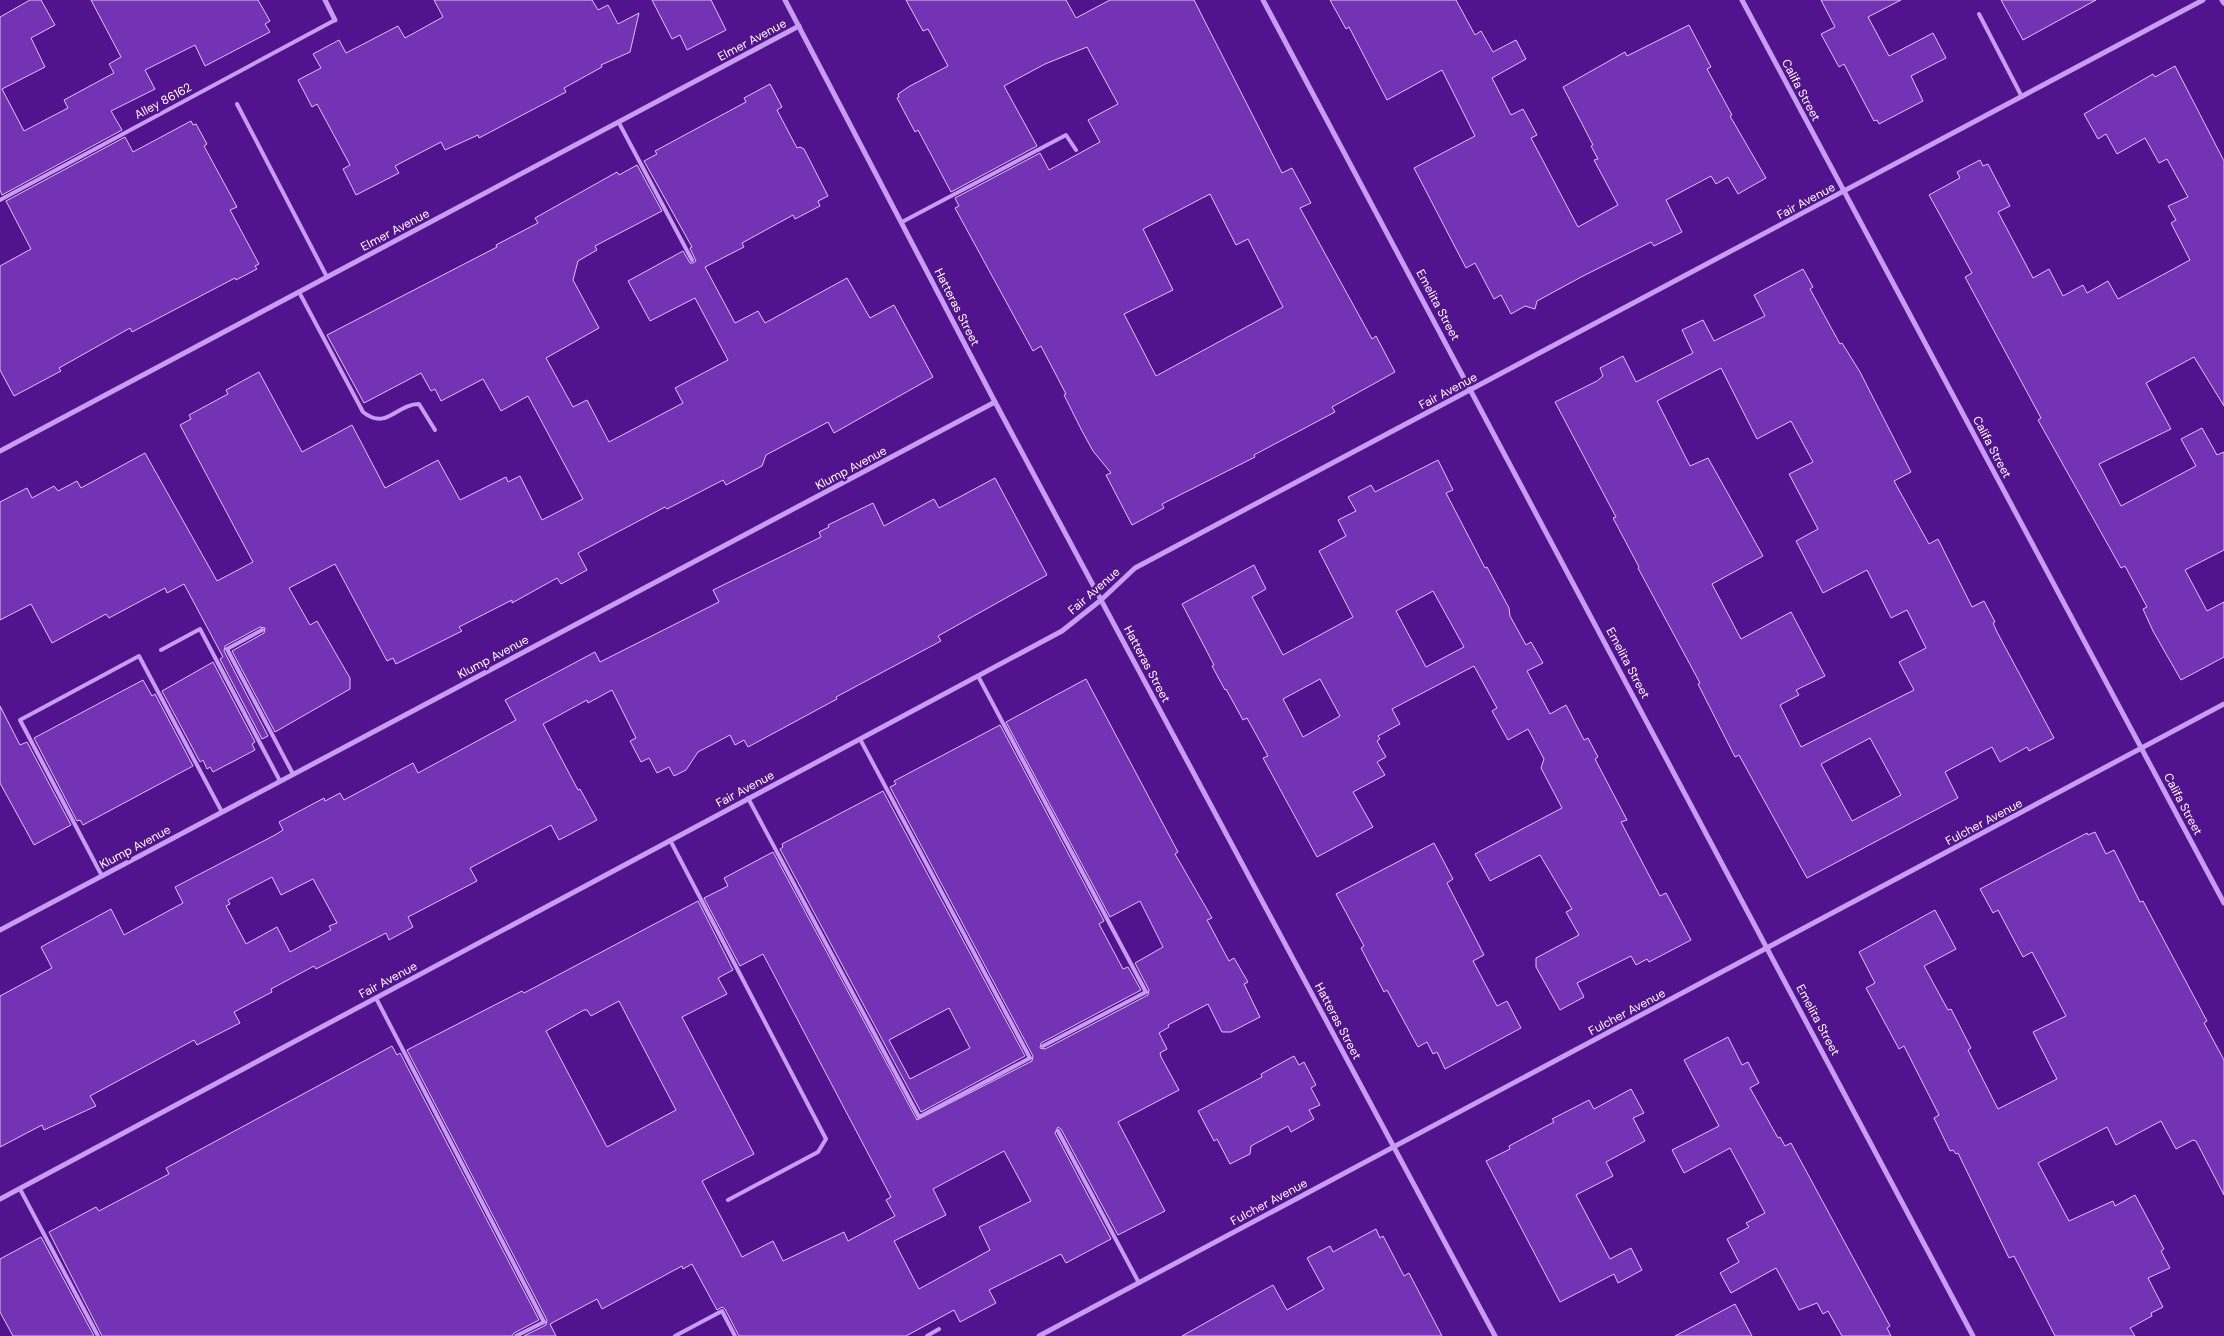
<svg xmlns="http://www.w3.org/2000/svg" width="2224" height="1336" font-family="'DM Sans',sans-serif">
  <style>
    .building { fill: #7333b4; stroke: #e0c3fc; fill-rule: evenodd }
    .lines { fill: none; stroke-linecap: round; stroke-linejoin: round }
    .service { stroke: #c79df1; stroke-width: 4 }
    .minor { stroke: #c79df1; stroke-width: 5 }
    .labels { text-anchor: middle; stroke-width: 4.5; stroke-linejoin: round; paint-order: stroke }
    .street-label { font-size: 12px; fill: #fff; stroke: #52138e }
  </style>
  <rect width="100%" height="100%" fill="#52138e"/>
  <g class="building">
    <path d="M 30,0 L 41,0 L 55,25 L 31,38 L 45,67 L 2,89 L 24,131 L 68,108 L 64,100 L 114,73 L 109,64 L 121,57 L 91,0 L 258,0 L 270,21 L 265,24 L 270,32 L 205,66 L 195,45 L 145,70 L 155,89 L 111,111 L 122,130 L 2,195 L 0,190 L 0,17 Z"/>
    <path d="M 434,0 L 592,0 L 598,10 L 608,5 L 618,24 L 639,13 L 630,52 L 601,65 L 602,67 L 564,88 L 566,92 L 479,138 L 478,135 L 445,150 L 441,142 L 395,166 L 399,173 L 356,195 L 343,169 L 350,165 L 317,104 L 312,107 L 298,80 L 321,68 L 313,54 L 339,40 L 346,53 L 398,26 L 405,38 L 443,17 Z"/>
    <path d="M 652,0 L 711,0 L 726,30 L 687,50 L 680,35 L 672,39 Z"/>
    <path d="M 906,0 L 1066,0 L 1076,18 L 1110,0 L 1194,0 L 1282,173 L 1292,168 L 1311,203 L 1300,208 L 1372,339 L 1376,336 L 1395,372 L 1332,407 L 1335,412 L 1254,455 L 1255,457 L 1162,504 L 1164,508 L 1132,525 L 1106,475 L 1111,473 L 1093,451 L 1082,431 L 1064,395 L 1066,394 L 1041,346 L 1033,351 L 955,208 L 959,206 L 955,198 L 1040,153 L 1049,170 L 1100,142 L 1088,120 L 1118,104 L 1087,47 L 1045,64 L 1004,86 L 1037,146 L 951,192 L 918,130 L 915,132 L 897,98 L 899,97 L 898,94 L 910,86 L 948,66 L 928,29 L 923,31 ZM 1210,194 L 1236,245 L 1248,239 L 1283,307 L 1156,376 L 1124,314 L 1173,290 L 1143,229 Z"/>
    <path d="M 1330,0 L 1456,0 L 1475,35 L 1481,31 L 1493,52 L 1516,40 L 1526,59 L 1492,78 L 1511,115 L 1523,109 L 1537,135 L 1531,138 L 1578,227 L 1618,205 L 1594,160 L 1598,159 L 1591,146 L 1593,145 L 1563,87 L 1625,52 L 1627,56 L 1689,25 L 1711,67 L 1707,69 L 1732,115 L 1730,116 L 1766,178 L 1738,194 L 1728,177 L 1716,184 L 1711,176 L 1666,200 L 1682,232 L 1654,246 L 1651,242 L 1583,276 L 1537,301 L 1535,309 L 1525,306 L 1511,314 L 1501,295 L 1494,299 L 1475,263 L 1466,268 L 1414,168 L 1475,136 L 1442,70 L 1387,100 L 1349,27 L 1346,29 Z"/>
    <path d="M 1821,0 L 1901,0 L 1868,17 L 1889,56 L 1933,33 L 1946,58 L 1911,76 L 1923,101 L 1879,124 L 1877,120 L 1874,121 L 1844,64 L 1839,67 L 1821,34 L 1835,27 Z"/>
    <path d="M 2001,0 L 2096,0 L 2023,40 Z"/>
    <path d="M 2175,66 L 2224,161 L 2224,406 L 2194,357 L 2146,383 L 2171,429 L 2099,464 L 2121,506 L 2196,466 L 2181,439 L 2202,428 L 2217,455 L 2224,452 L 2224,550 L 2185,570 L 2207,611 L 2224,602 L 2224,657 L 2181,680 L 2153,631 L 2143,609 L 2147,607 L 2125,566 L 2121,568 L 2038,420 L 2041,418 L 1965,277 L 1972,273 L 1929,195 L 1960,178 L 1957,172 L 1980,160 L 1983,166 L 1988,164 L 2010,206 L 1998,212 L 2033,278 L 2049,269 L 2063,296 L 2083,285 L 2087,293 L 2108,281 L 2118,299 L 2190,260 L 2171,223 L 2176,220 L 2168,206 L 2188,197 L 2167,159 L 2159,163 L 2145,138 L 2117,154 L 2106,134 L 2098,139 L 2084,114 L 2153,74 L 2155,77 Z"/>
    <path d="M 770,84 L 782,107 L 777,110 L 797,148 L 800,147 L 804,149 L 828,196 L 818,201 L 820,206 L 795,219 L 793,215 L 742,243 L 744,247 L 705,267 L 735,323 L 758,311 L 765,323 L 847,278 L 870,318 L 894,305 L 933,377 L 834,433 L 828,422 L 766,455 L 762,466 L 726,485 L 723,480 L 667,509 L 665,507 L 578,553 L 587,570 L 561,584 L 557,578 L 512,603 L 512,600 L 459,627 L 462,631 L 396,664 L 393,658 L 387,661 L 335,564 L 289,588 L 310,625 L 317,621 L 350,678 L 350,689 L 275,732 L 232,651 L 264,633 L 265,628 L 260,627 L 225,646 L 224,651 L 268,736 L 262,739 L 220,659 L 223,657 L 184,584 L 167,593 L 165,588 L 109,618 L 106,614 L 52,643 L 31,604 L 0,620 L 0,502 L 27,488 L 32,498 L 54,486 L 58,491 L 77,481 L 81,488 L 145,453 L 217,581 L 253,562 L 180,425 L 191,419 L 189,415 L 228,394 L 226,390 L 259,372 L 302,452 L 352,425 L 385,488 L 438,460 L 460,500 L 506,477 L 508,482 L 520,476 L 542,520 L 583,499 L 528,396 L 501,411 L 483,379 L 441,401 L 435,389 L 431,391 L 421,373 L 364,403 L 327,335 L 497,247 L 496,245 L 538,223 L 535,218 L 617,172 L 619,175 L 637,165 L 662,211 L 595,246 L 597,250 L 578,261 L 573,280 L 599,328 L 546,358 L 573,407 L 587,400 L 609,442 L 683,403 L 675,388 L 728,360 L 695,298 L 650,321 L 628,281 L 683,251 L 690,263 L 693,263 L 696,261 L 690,248 L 692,247 L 644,161 L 657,154 L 655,151 L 746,102 L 744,98 Z"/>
    <path d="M 191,121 L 193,125 L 196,124 L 207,144 L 204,146 L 237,207 L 230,210 L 259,264 L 255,266 L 257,269 L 236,280 L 235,278 L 132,332 L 130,328 L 59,368 L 61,371 L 14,396 L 0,370 L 0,266 L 31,249 L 6,201 L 125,137 L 133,152 Z"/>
    <path d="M 1803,269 L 1813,287 L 1810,289 L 1840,344 L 1842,343 L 1860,372 L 1911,472 L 1894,481 L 1929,544 L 1938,539 L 1972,607 L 1984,601 L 1995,622 L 1993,623 L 1997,632 L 2054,738 L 2029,751 L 2027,747 L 2000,762 L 1992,747 L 1945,772 L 1958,798 L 1807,878 L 1739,755 L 1735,757 L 1698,684 L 1700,683 L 1638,568 L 1639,567 L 1613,518 L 1616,517 L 1555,402 L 1597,381 L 1603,376 L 1600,368 L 1623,356 L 1636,382 L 1693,353 L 1682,330 L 1703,320 L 1714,341 L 1765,316 L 1754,295 ZM 1721,368 L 1757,439 L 1791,421 L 1813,462 L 1789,474 L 1818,529 L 1796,541 L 1823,593 L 1867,570 L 1891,618 L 1907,610 L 1926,648 L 1899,662 L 1914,690 L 1801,747 L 1780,705 L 1799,695 L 1796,690 L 1825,676 L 1791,612 L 1741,639 L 1712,584 L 1763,556 L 1708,458 L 1690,466 L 1657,401 ZM 1870,738 L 1901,795 L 1852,821 L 1821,764 Z"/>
    <path d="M 1438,460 L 1453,490 L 1446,493 L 1485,568 L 1487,567 L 1509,608 L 1510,616 L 1526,645 L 1531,642 L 1543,663 L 1527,671 L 1550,714 L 1566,705 L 1584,740 L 1588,738 L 1598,757 L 1595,759 L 1627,820 L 1621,822 L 1660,896 L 1666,893 L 1691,940 L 1649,962 L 1647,959 L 1636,965 L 1631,956 L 1577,983 L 1584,997 L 1560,1010 L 1536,967 L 1536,958 L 1579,935 L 1566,912 L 1572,909 L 1540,855 L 1490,881 L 1475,854 L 1562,808 L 1541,768 L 1544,759 L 1528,729 L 1508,740 L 1492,711 L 1497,708 L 1474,666 L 1392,709 L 1400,724 L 1378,736 L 1380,739 L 1377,741 L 1386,757 L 1377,762 L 1385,775 L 1353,792 L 1373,827 L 1317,857 L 1263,758 L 1268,756 L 1247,718 L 1243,720 L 1226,689 L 1225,690 L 1212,666 L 1214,665 L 1182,604 L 1254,565 L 1266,589 L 1252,597 L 1283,655 L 1353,617 L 1319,551 L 1346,536 L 1338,520 L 1356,511 L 1348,497 L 1371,485 L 1375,492 ZM 1433,591 L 1464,647 L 1426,667 L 1396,611 ZM 1320,679 L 1340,716 L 1303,737 L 1283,699 Z"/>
    <path d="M 995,478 L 1047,575 L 938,636 L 941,641 L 836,697 L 837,699 L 748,747 L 744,740 L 735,745 L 730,735 L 698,752 L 686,770 L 674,776 L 669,767 L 657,773 L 649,758 L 641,762 L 630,741 L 636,738 L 612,690 L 588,703 L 587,700 L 543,724 L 578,790 L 580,789 L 597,820 L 559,840 L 551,825 L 470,868 L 477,881 L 408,917 L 413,927 L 389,940 L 386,933 L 316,969 L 314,966 L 271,989 L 272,992 L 234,1012 L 240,1023 L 197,1045 L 194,1040 L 90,1096 L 96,1106 L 44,1130 L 42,1125 L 0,1147 L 0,996 L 52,968 L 41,947 L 111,909 L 124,935 L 183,903 L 175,887 L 275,835 L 283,830 L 279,822 L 324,798 L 325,801 L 340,793 L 344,800 L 413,763 L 418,773 L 516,720 L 505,700 L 595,652 L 600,662 L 719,602 L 713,590 L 821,537 L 819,532 L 829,527 L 828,525 L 873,503 L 884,526 L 934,499 L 939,508 ZM 272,877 L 281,895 L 313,879 L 337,923 L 329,926 L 331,930 L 290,952 L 277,927 L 246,944 L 226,906 L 230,904 L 228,900 Z"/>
    <path d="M 213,662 L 255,742 L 252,744 L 255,750 L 213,772 L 210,767 L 207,769 L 203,760 L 200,762 L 162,691 Z"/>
    <path d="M 1086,679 L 1178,852 L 1175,854 L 1212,918 L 1207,920 L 1229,961 L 1234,958 L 1248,982 L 1244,984 L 1260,1017 L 1231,1032 L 1222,1032 L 1208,1004 L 1168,1025 L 1169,1027 L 1159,1033 L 1167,1049 L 1160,1053 L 1161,1057 L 1179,1090 L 1118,1122 L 1165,1211 L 1118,1235 L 1061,1129 L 1058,1127 L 1055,1133 L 1111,1239 L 1066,1263 L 1061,1254 L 989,1290 L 996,1303 L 960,1322 L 954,1310 L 906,1336 L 739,1336 L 725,1309 L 722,1307 L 717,1310 L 692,1264 L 683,1269 L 682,1266 L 602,1309 L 597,1299 L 550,1324 L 556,1336 L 524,1336 L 546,1325 L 547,1320 L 407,1050 L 522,991 L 524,993 L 698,901 L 733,970 L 718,978 L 727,994 L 682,1017 L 754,1154 L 702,1181 L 742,1257 L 773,1241 L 783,1261 L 844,1232 L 848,1241 L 895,1216 L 886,1200 L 891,1197 L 763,954 L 740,966 L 704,898 L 728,886 L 724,878 L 773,852 L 917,1120 L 1032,1061 L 1033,1056 L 890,787 L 896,784 L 894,781 L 1000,725 L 1104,921 L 1099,924 L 1123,969 L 1128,967 L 1141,990 L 1041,1043 L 1040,1048 L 1045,1049 L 1148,995 L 1149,990 L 1135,963 L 1163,947 L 1140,901 L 1110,917 L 1006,722 ZM 619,1001 L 676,1110 L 607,1147 L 546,1031 L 584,1010 L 587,1010 L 591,1016 ZM 1004,1151 L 1031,1201 L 979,1227 L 990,1250 L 919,1289 L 894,1241 L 946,1215 L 933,1189 Z"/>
    <path d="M 143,680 L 152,696 L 155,694 L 193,766 L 83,825 L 80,820 L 77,821 L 34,738 Z"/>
    <path d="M 0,706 L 20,745 L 27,742 L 71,825 L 34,845 L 0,783 Z"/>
    <path d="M 883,791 L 1025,1056 L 921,1112 L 780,849 L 783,847 L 782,844 ZM 949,1008 L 970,1048 L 910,1079 L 889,1040 Z"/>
    <path d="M 2095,832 L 2106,854 L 2114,850 L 2140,902 L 2143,901 L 2207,1021 L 2204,1023 L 2224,1060 L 2224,1195 L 2196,1141 L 2193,1140 L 2176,1149 L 2161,1121 L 2116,1145 L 2107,1127 L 2038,1163 L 2069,1221 L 2113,1201 L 2115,1206 L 2135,1195 L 2164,1249 L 2161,1251 L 2170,1268 L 2148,1278 L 2163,1307 L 2151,1313 L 2152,1316 L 2130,1328 L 2135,1336 L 2055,1336 L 2014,1256 L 2009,1258 L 1958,1153 L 1956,1154 L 1953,1150 L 1950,1151 L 1934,1118 L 1939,1115 L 1904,1046 L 1899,1049 L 1866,988 L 1875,983 L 1859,952 L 1935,910 L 1956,949 L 1924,966 L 1948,1010 L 1951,1009 L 1971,1048 L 1968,1050 L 1998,1109 L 2057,1079 L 2033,1032 L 2066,1016 L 2032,952 L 2023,957 L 1998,910 L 1993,913 L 1980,889 L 2087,833 L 2088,835 Z"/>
    <path d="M 1434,843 L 1453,879 L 1447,883 L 1484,955 L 1473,961 L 1497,1006 L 1507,1001 L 1521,1028 L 1445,1069 L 1437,1052 L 1433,1054 L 1427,1042 L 1418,1047 L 1387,990 L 1384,992 L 1361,948 L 1364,946 L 1336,894 Z"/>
    <path d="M 1728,1037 L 1742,1065 L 1748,1062 L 1759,1083 L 1750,1088 L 1778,1138 L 1780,1137 L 1785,1146 L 1791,1143 L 1890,1326 L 1887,1328 L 1891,1336 L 1842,1336 L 1828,1311 L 1823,1314 L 1817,1303 L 1799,1310 L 1776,1268 L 1731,1293 L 1720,1273 L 1739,1262 L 1727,1239 L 1749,1227 L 1746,1223 L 1765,1213 L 1730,1148 L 1684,1173 L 1672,1150 L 1719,1126 L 1684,1060 Z"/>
    <path d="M 392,1046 L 397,1055 L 400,1053 L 539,1320 L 514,1333 L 512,1336 L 102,1336 L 49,1232 L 96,1207 L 99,1211 L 169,1174 L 166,1168 Z"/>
    <path d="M 1294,1056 L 1299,1065 L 1304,1062 L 1316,1085 L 1311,1088 L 1320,1105 L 1309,1110 L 1314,1119 L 1291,1132 L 1288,1126 L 1251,1146 L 1250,1154 L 1230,1164 L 1217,1139 L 1214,1141 L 1198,1111 L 1262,1077 L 1261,1074 Z"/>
    <path d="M 1631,1089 L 1644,1113 L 1633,1118 L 1645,1141 L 1606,1162 L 1613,1176 L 1576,1195 L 1610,1259 L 1631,1248 L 1642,1270 L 1618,1283 L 1614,1274 L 1560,1302 L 1486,1161 L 1510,1149 L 1509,1146 L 1554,1122 L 1552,1119 L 1589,1100 L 1594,1109 Z"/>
    <path d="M 1376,1229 L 1380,1238 L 1383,1236 L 1404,1276 L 1409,1273 L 1442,1336 L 1182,1336 L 1273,1285 L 1287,1310 L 1324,1289 L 1307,1258 L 1330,1246 L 1333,1252 Z"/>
    <path d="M 41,1237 L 94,1336 L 13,1336 L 0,1312 L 0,1259 Z"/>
    <path d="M 1735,1304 L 1752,1336 L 1675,1336 Z"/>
  </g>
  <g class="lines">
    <g class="service">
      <path d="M 1979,14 L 2022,97"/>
      <path d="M 237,104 L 327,277"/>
      <path d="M 619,123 L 692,260"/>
      <path d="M 0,200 L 335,20"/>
      <path d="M 902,222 L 1066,135 L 1076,150"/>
      <path d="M 299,292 L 363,412 C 387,431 396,404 419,404 L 435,430"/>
      <path d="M 262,630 L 227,649 L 293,774"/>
      <path d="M 161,650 L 200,629 L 280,781"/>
      <path d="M 978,676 L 1146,992 L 1043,1046"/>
      <path d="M 748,798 L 919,1117 L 1030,1058 L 860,739"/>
      <path d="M 670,840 L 826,1139 L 818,1152 L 728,1200"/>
      <path d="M 102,876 L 20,720 L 139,656 L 222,812"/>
      <path d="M 376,998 L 544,1322 L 516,1336"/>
      <path d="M 1058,1131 L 1139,1283"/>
      <path d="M 20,1189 L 98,1336"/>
      <path d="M 675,1336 L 722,1311 L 735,1336"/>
      <path d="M 927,1336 L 939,1329"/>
    </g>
    <g class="minor">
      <path d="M 325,0 L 335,20"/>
      <path d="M 785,0 L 995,402 L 1495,1336"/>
      <path d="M 1263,0 L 1973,1336"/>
      <path d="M 1742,0 L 2224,903"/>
      <path d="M 2222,0 L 2224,3"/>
      <path d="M 0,451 L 799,26"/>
      <path d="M 0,930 L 995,402"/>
      <path d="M 0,1199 L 1062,631 L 1101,600 L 1135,568 L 2203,0"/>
      <path d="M 1039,1336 L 2224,704"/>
    </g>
  </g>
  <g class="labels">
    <g class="street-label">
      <text transform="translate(752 40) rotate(-28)" y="4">Elmer Avenue</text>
      <text transform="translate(1801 90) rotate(62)" y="4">Califa Street</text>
      <text transform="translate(163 101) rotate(-28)" y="4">Alley 86162</text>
      <text transform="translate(1806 201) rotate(-28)" y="4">Fair Avenue</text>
      <text transform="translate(395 230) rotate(-28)" y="4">Elmer Avenue</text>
      <text transform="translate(1438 305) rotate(62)" y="4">Emelita Street</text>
      <text transform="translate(957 307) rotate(63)" y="4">Hatteras Street</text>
      <text transform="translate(1448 391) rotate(-28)" y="4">Fair Avenue</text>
      <text transform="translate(1992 447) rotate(62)" y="4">Califa Street</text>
      <text transform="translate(851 468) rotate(-28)" y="4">Klump Avenue</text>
      <text transform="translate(1094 591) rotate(-41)" y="4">Fair Avenue</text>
      <text transform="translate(493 657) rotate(-28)" y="4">Klump Avenue</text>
      <text transform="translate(1628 663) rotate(62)" y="4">Emelita Street</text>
      <text transform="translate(1147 664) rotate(62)" y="4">Hatteras Street</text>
      <text transform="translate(745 789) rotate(-28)" y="4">Fair Avenue</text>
      <text transform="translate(2183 804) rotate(62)" y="4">Califa Street</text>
      <text transform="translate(1984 822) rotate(-28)" y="4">Fulcher Avenue</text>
      <text transform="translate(135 847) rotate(-28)" y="4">Klump Avenue</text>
      <text transform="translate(388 980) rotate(-28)" y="4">Fair Avenue</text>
      <text transform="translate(1627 1012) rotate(-28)" y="4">Fulcher Avenue</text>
      <text transform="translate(1818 1020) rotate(62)" y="4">Emelita Street</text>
      <text transform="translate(1338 1021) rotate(62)" y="4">Hatteras Street</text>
      <text transform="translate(1269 1202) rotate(-28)" y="4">Fulcher Avenue</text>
    </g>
  </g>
</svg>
